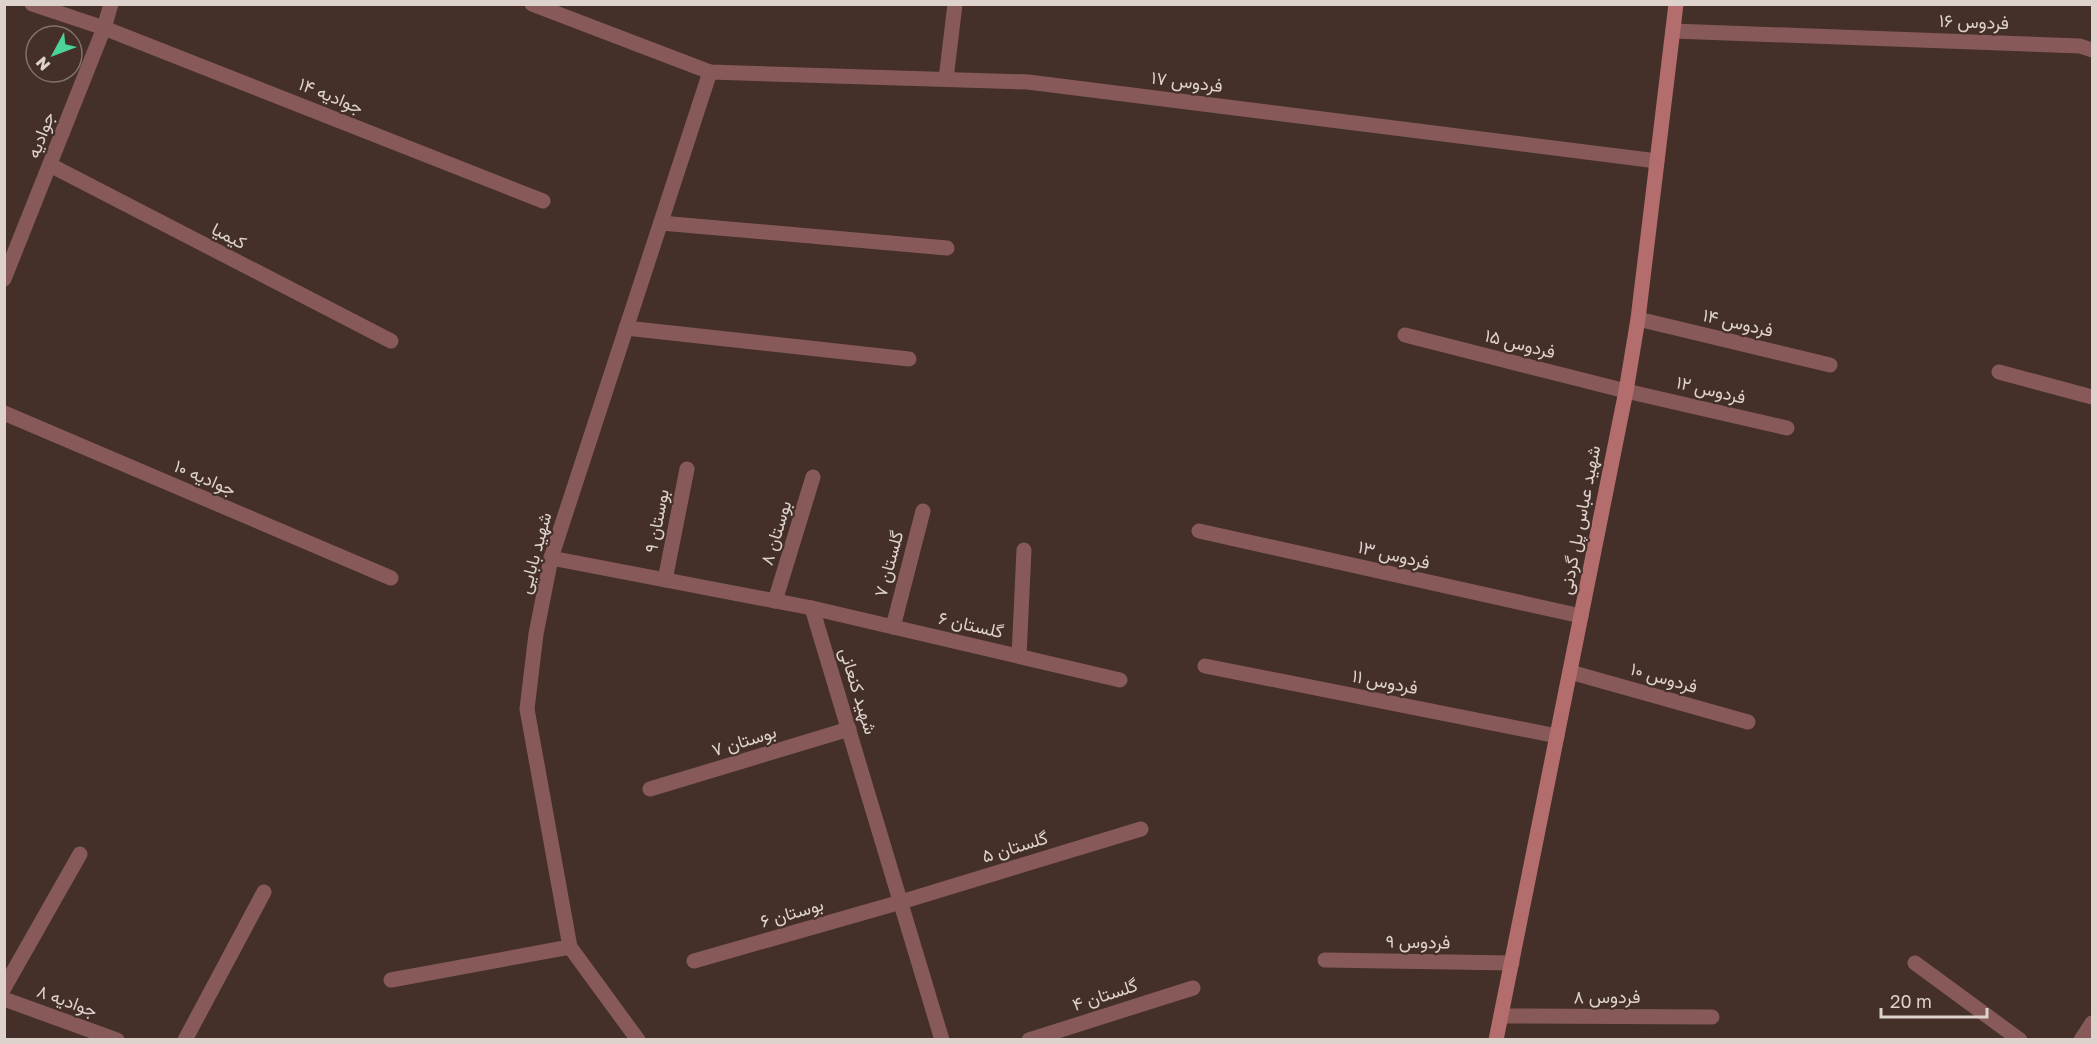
<svg xmlns="http://www.w3.org/2000/svg" width="2097" height="1044" font-family="'Golos Text',Vazirmatn,sans-serif">
  <style>
    .lines { fill: none; stroke-linecap: round; stroke-linejoin: round }
    .street { stroke: #875a59; stroke-width: 15 }
    .secondary { stroke: #b36d6c; stroke-width: 15 }
    .labels { text-anchor: middle; stroke-width: 4.5; stroke-linejoin: round; paint-order: stroke }
    .street-label { font-size: 18px; fill: #ded2cd; stroke: #443029 }
  </style>
  <rect width="100%" height="100%" fill="#443029"/>
  <g class="lines">
    <g class="street">
      <path d="M 32,4 L 104,28 L 543,201"/>
      <path d="M 532,4 L 710,72 L 1028,82 L 1657,161"/>
      <path d="M 1673,31 L 2080,46 L 2092,50"/>
      <path d="M 946,79 L 955,4"/>
      <path d="M 50,165 L 391,341"/>
      <path d="M 661,223 L 947,248"/>
      <path d="M 4,279 L 104,28 L 111,4"/>
      <path d="M 1638,319 L 1830,365"/>
      <path d="M 626,328 L 909,359"/>
      <path d="M 1405,335 L 1626,391 L 1787,428"/>
      <path d="M 1999,372 L 2092,397"/>
      <path d="M 4,413 L 391,578"/>
      <path d="M 1199,531 L 1581,616"/>
      <path d="M 551,558 L 812,608 L 1120,680"/>
      <path d="M 665,580 L 687,469"/>
      <path d="M 775,601 L 813,477"/>
      <path d="M 812,608 L 942,1040"/>
      <path d="M 893,627 L 923,511"/>
      <path d="M 1019,656 L 1024,550"/>
      <path d="M 1205,666 L 1557,736"/>
      <path d="M 1570,672 L 1748,722"/>
      <path d="M 650,789 L 849,729"/>
      <path d="M 1325,960 L 1512,963"/>
      <path d="M 694,961 L 901,902 L 1141,829"/>
      <path d="M 1915,963 L 2020,1040"/>
      <path d="M 391,980 L 570,947"/>
      <path d="M 4,988 L 80,854"/>
      <path d="M 4,999 L 117,1040"/>
      <path d="M 1501,1016 L 1712,1017"/>
      <path d="M 185,1040 L 264,892"/>
      <path d="M 638,1040 L 570,947 L 527,709 L 536,634 L 551,558 L 710,72"/>
      <path d="M 1029,1040 L 1193,988"/>
      <path d="M 2081,1040 L 2092,1023"/>
    </g>
    <path class="secondary" d="M 1496,1040 L 1626,391 L 1638,319 L 1676,4"/>
  </g>
  <g class="labels">
    <g class="street-label">
      <text transform="translate(1974 22) rotate(2)" y="6">فردوس ۱۶</text>
      <text transform="translate(1187 82) rotate(7)" y="6">فردوس ۱۷</text>
      <text transform="translate(331 96) rotate(22)" y="6">جوادیه ۱۴</text>
      <text transform="translate(41 135) rotate(-69)" y="6">جوادیه</text>
      <text transform="translate(229 236) rotate(27)" y="6">کیمیا</text>
      <text transform="translate(1738 323) rotate(13)" y="6">فردوس ۱۴</text>
      <text transform="translate(1520 344) rotate(14)" y="6">فردوس ۱۵</text>
      <text transform="translate(1711 390) rotate(13)" y="6">فردوس ۱۲</text>
      <text transform="translate(205 478) rotate(23)" y="6">جوادیه ۱۰</text>
      <text transform="translate(1580 520) rotate(-79)" y="6">شهید عباس پل گردنی</text>
      <text transform="translate(657 521) rotate(-79)" y="6">بوستان ۹</text>
      <text transform="translate(776 533) rotate(-73)" y="6">بوستان ۸</text>
      <text transform="translate(535 553) rotate(-75)" y="6">شهید بابایی</text>
      <text transform="translate(1394 555) rotate(13)" y="6">فردوس ۱۳</text>
      <text transform="translate(889 564) rotate(-75)" y="6">گلستان ۷</text>
      <text transform="translate(971 625) rotate(13)" y="6">گلستان ۶</text>
      <text transform="translate(1664 678) rotate(16)" y="6">فردوس ۱۰</text>
      <text transform="translate(1385 682) rotate(11)" y="6">فردوس ۱۱</text>
      <text transform="translate(858 691) rotate(73)" y="6">شهید کنعانی</text>
      <text transform="translate(744 741) rotate(-17)" y="6">بوستان ۷</text>
      <text transform="translate(1015 847) rotate(-17)" y="6">گلستان ۵</text>
      <text transform="translate(792 913) rotate(-16)" y="6">بوستان ۶</text>
      <text transform="translate(1418 942) rotate(1)" y="6">فردوس ۹</text>
      <text transform="translate(1105 995) rotate(-18)" y="6">گلستان ۴</text>
      <text x="1607" y="1003">فردوس ۸</text>
      <text transform="translate(67 1001) rotate(20)" y="6">جوادیه ۸</text>
    </g>
  </g>
  <rect width="2097" height="1044" fill="none" stroke="#ded2cd" stroke-width="12"/>
  <g transform="translate(54 54) rotate(229)"><circle r="28" fill="#443029" stroke="#82716b" stroke-width="1.5"/>
  <path d="M0-4.5L10 22L0 15L-10 22Z" fill="#4dd39a"/>
  <text y="-9" font-size="16" font-weight="bold" text-anchor="middle" fill="#ded2cd">N</text>
  </g>
  <path d="M1881 1008v9h106v-9" fill="none" stroke="#ded2cd" stroke-width="3"/>
  <text x="1890" y="1008" font-size="18" fill="#ded2cd" stroke="#443029" stroke-width="4.5" paint-order="stroke">20 m</text>
</svg>
